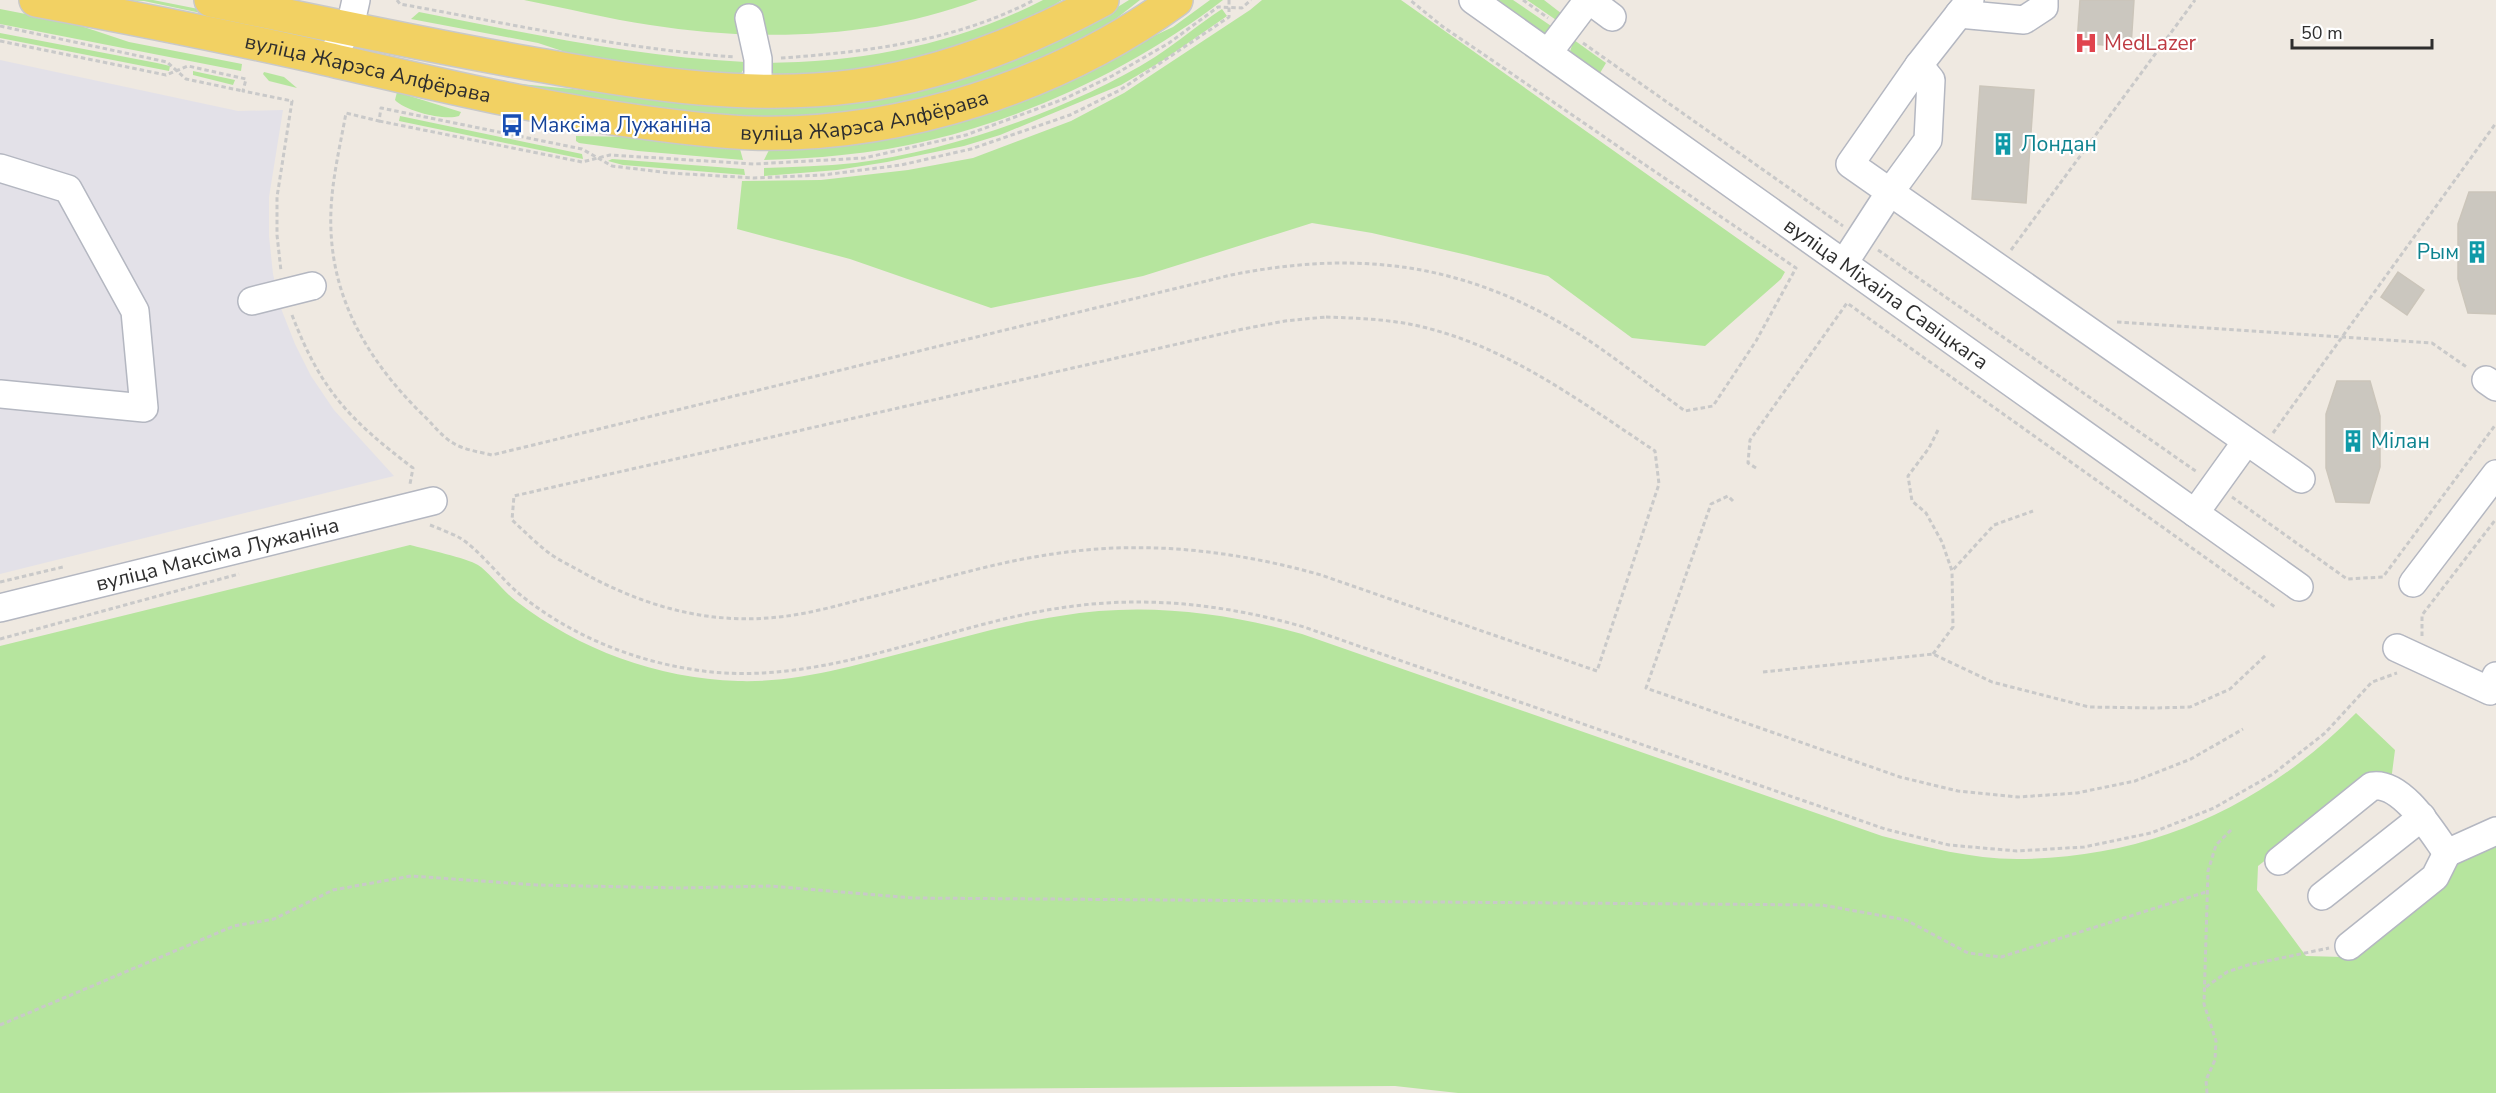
<svg xmlns="http://www.w3.org/2000/svg" width="2496" height="1093" font-family="'Nunito Sans',sans-serif">
  <style>
    .industrial { fill: #e3e1e8 }
    .green { fill: #b6e59e }
    .building { fill: #cbc7bf; stroke: #cbc5ba; stroke-width: 1.5 }
    .lines { fill: none; stroke-linecap: round; stroke-linejoin: round }
    .minor-casing { stroke: #b4b7c1; stroke-width: 30 }
    .major-casing { stroke: #c9c9c9; stroke-width: 36 }
    .path { stroke: #c9c9c9; stroke-width: 3; stroke-dasharray: 4.5 3; stroke-linecap: butt }
    .minor { stroke: #fff; stroke-width: 27 }
    .major { stroke: #f2d163; stroke-width: 33 }
    .labels { text-anchor: middle; stroke-width: 4.5; stroke-linejoin: round; paint-order: stroke }
    .health-label { font-size: 21px; fill: #be3a42; stroke: #fff; text-anchor: start }
    .street-label { font-size: 21px; fill: #2e2e2e; stroke: #fff }
    .transit-label { font-size: 21px; fill: #164399; stroke: #fff; text-anchor: start }
    .culture-label { font-size: 21px; fill: #0d838f; stroke: #fff; text-anchor: start }
  </style>
  <rect width="100%" height="100%" fill="#efe9e1"/>
  <path class="industrial" d="M 0,60 L 238,111 L 283,110 L 269,197 L 269,236 L 273,274 L 282,311 L 295,344 L 311,376 L 334,410 L 394,476 L 0,574 Z"/>
  <g class="green">
    <path d="M 119,0 L 153,0 L 254,20 L 253,24 L 144,1 Z"/>
    <path d="M 524,0 L 978,0 C 874,39 759,42 650,25 C 608,19 566,8 524,0 Z"/>
    <path d="M 1043,0 L 1062,0 L 1012,31 L 970,47 L 852,72 L 776,77 L 770,74 L 766,63 C 863,62 956,45 1043,0 Z"/>
    <path d="M 1129,0 L 1140,0 L 1099,32 L 1050,58 L 949,94 L 823,116 L 727,118 L 600,103 L 406,62 L 520,84 L 730,104 L 1095,21 Z"/>
    <path d="M 1210,0 L 1223,0 C 1116,82 977,142 842,155 C 816,158 790,159 764,160 L 769,150 L 778,145 L 1126,49 L 1173,27 Z"/>
    <path d="M 1262,0 L 1401,0 L 1785,272 L 1781,279 L 1705,346 L 1632,338 L 1548,276 L 1467,255 L 1372,233 L 1312,223 L 1143,276 L 991,308 L 850,259 L 737,229 L 742,181 L 821,180 L 908,170 L 973,158 L 1071,121 L 1124,93 L 1250,10 Z"/>
    <path d="M 1483,0 L 1513,0 L 1557,30 L 1547,39 Z"/>
    <path d="M 1527,0 L 1544,0 L 1566,17 L 1562,24 Z"/>
    <path d="M 0,9 L 72,23 L 129,42 L 242,64 L 241,71 L 0,24 Z"/>
    <path d="M 1222,9 L 1227,16 L 1162,61 L 1121,85 L 1000,135 L 964,146 L 887,162 L 837,170 L 764,176 L 764,168 C 794,167 825,166 855,163 C 951,151 1074,108 1155,57 C 1178,42 1199,24 1222,9 Z"/>
    <path d="M 419,12 C 526,33 635,57 745,62 L 746,65 L 739,77 L 599,63 L 538,43 L 411,19 Z"/>
    <path d="M 0,33 L 157,63 L 170,66 L 169,71 L 0,38 Z"/>
    <path d="M 1574,40 L 1606,63 L 1597,78 L 1569,54 Z"/>
    <path d="M 193,71 L 235,80 L 233,85 L 193,75 Z"/>
    <path d="M 264,72 L 284,77 L 297,88 L 269,81 L 263,74 Z"/>
    <path d="M 397,92 L 461,112 L 459,116 C 445,121 405,111 395,100 Z"/>
    <path d="M 400,116 L 582,154 L 583,159 L 399,121 Z"/>
    <path d="M 576,136 L 638,137 L 733,145 L 740,149 L 743,160 L 638,151 L 579,143 L 576,141 Z"/>
    <path d="M 612,159 L 744,169 L 745,175 L 623,165 L 608,161 Z"/>
    <path d="M 410,545 C 425,549 467,558 478,565 C 489,572 504,592 516,601 C 580,650 656,678 738,681 C 799,683 859,664 918,649 C 965,637 1012,623 1060,616 C 1142,602 1223,612 1302,634 L 1882,836 C 1927,847 1971,859 2017,859 C 2149,859 2264,806 2356,713 L 2395,750 L 2391,781 L 2368,780 L 2258,866 L 2257,890 L 2306,956 L 2343,957 L 2475,849 L 2496,840 L 2496,1093 L 1458,1093 L 1395,1086 L 379,1093 L 0,1093 L 0,646 Z"/>
  </g>
  <g class="building">
    <path d="M 2080,0 L 2134,0 L 2131,47 L 2077,43 Z"/>
    <path d="M 1980,86 L 2034,90 L 2026,203 L 1972,199 Z"/>
    <path d="M 2469,192 L 2496,192 L 2496,314 L 2468,313 L 2458,279 L 2458,224 Z"/>
    <path d="M 2398,272 L 2424,290 L 2407,315 L 2381,297 Z"/>
    <path d="M 2337,381 L 2370,381 L 2380,416 L 2380,467 L 2369,503 L 2336,502 L 2326,468 L 2326,414 Z"/>
  </g>
  <g class="lines">
    <g class="minor-casing">
      <g id="minor">
        <path id="s1" d="M 1473,0 L 2299,587"/>
        <path d="M 1589,0 L 1612,17"/>
        <path d="M 1959,14 L 2024,20 L 2044,7 L 2044,0"/>
        <path d="M 749,18 L 758,59 L 758,92"/>
        <path d="M 1548,53 L 1588,0"/>
        <path d="M 329,59 L 350,27 L 356,0"/>
        <path d="M 1919,65 L 1931,80 L 1928,140 L 1890,192 L 2301,479"/>
        <path d="M 0,168 L 68,189 L 135,311 L 144,408 L 0,394"/>
        <path d="M 1844,263 L 1890,192 L 1850,164 L 1919,65 L 1970,0"/>
        <path d="M 252,301 L 312,286"/>
        <path d="M 2486,380 L 2496,387"/>
        <path d="M 2195,513 L 2246,442"/>
        <path d="M 2413,583 L 2496,474"/>
        <path id="s2" d="M 0,608 L 433,501"/>
        <path d="M 2397,648 L 2490,691 L 2496,676"/>
        <path d="M 2279,861 L 2372,786 C 2402,781 2432,832 2447,853 L 2496,831"/>
        <path d="M 2322,896 L 2422,817"/>
        <path d="M 2349,946 L 2435,877 L 2447,853"/>
      </g>
    </g>
    <g class="major-casing">
      <g id="major">
        <path id="s3" d="M 36,0 C 133,18 231,37 327,59 C 431,83 535,108 641,122 C 678,127 716,132 753,133 C 900,137 1058,86 1176,0"/>
        <path d="M 211,0 C 322,23 433,47 545,66 C 645,84 754,100 856,86 C 942,75 1026,41 1102,0"/>
      </g>
    </g>
    <g class="path">
      <path d="M 397,0 L 400,4 C 511,24 623,49 735,57"/>
      <path d="M 1229,0 L 1229,17 L 1120,90 L 1070,115 L 971,149 L 901,165 L 823,175 L 754,178 L 670,173 L 612,166 L 582,149 L 381,108 L 379,121 L 346,113 C 339,152 329,191 331,231 C 334,305 372,365 423,415 C 432,423 442,437 453,443 C 464,450 480,452 492,455 L 1231,275 C 1346,252 1446,260 1550,317 C 1598,343 1641,379 1685,411 L 1713,406 L 1756,341 L 1796,268 L 1442,26 L 1410,0"/>
      <path d="M 1523,0 L 1548,18"/>
      <path d="M 0,26 L 167,62 L 186,79 L 243,91"/>
      <path d="M 0,41 L 166,75 L 188,66 L 246,79 L 243,91 L 292,101 L 277,197 L 277,235 L 281,271"/>
      <path d="M 1583,43 L 1843,226"/>
      <path d="M 781,58 C 867,52 956,41 1034,0"/>
      <path d="M 379,121 L 582,162 L 610,155 L 754,164 L 864,158 L 966,135 L 1064,99 L 1112,76 L 1169,43 L 1218,7 L 1242,8 L 1251,0"/>
      <path d="M 1878,250 L 2197,472"/>
      <path d="M 2011,250 L 2195,0"/>
      <path d="M 292,315 C 321,391 350,420 413,468 L 410,484"/>
      <path d="M 1326,317 C 1354,318 1382,319 1409,324 C 1502,342 1578,400 1655,451 L 1659,484 L 1597,671 L 1321,575 C 1233,550 1143,540 1053,554 C 989,563 926,584 863,599 C 836,606 808,614 779,617 C 708,625 642,606 580,571 C 570,565 558,560 549,553 C 536,543 524,531 512,520 L 514,496 L 1243,329 L 1285,321 Z"/>
      <path d="M 2117,322 L 2432,343 L 2468,368"/>
      <path d="M 1938,430 L 1929,448 L 1908,476 L 1912,501 L 1926,513 L 1942,542 L 1952,571 L 1994,525 L 2033,511"/>
      <path d="M 2273,433 L 2496,123"/>
      <path d="M 1756,468 L 1748,463 L 1750,440 L 1847,303 L 2275,607"/>
      <path d="M 2232,497 L 2347,579 L 2383,577 L 2496,424"/>
      <path d="M 1733,501 L 1728,496 L 1711,504 L 1646,688 L 1900,777 L 1958,791 L 2018,797 L 2077,793 L 2135,781 L 2191,759 L 2243,729"/>
      <path d="M 430,525 C 440,529 451,533 460,538 C 476,547 501,578 517,592 C 566,633 628,659 690,669 C 816,691 938,626 1060,608 C 1143,595 1224,604 1304,627 L 1885,829 L 1949,845 L 2017,851 L 2084,847 L 2151,833 L 2214,808 L 2273,774 L 2325,733 L 2372,682 L 2397,673"/>
      <path d="M 0,582 L 63,567"/>
      <path d="M 2422,636 L 2422,615 L 2496,519"/>
      <path d="M 0,639 L 239,574"/>
      <path d="M 1933,654 L 1953,627 L 1952,571"/>
      <path d="M 1763,672 L 1933,654 L 1992,682 L 2089,707 L 2157,708 L 2190,707 L 2230,689 L 2267,654"/>
      <path d="M 2206,987 L 2227,972 L 2248,965 L 2329,948"/>
      <path d="M 0,1025 L 234,926 L 274,919 L 333,890 L 411,876 L 537,885 L 679,888 L 769,886 L 913,898 L 1822,905 L 1906,920 L 1968,953 L 2001,957 L 2206,892"/>
      <path d="M 2207,1093 L 2206,1080 L 2215,1060 L 2216,1041 L 2204,1004 L 2208,871 L 2216,845 L 2231,830"/>
    </g>
    <use href="#minor" class="minor"/>
    <use href="#major" class="major"/>
  </g>
  <defs>
    <g id="hospital-bare" transform="scale(1.8)"><path d="M-5-5h3v3.5h4V-5h3V5h-3V1.5h-4V5h-3Z" fill="#e0444e" stroke="#fff" stroke-width="2.5" paint-order="stroke"/></g>
    <g id="bus-bare" transform="scale(1.8)"><path d="M-5-6H5V4H4V6H2V4H-2V6H-4V4H-5ZM-3.5-4V0h7V-4ZM-3.5 1.2v1.5H-2V1.2ZM2 1.2v1.5H3.5V1.2Z" fill="#1a4fb4" stroke="#fff" stroke-width="2.5" paint-order="stroke"/></g>
    <g id="building-bare" transform="scale(1.8)"><path d="M-4-6H4V6H1V3H-1V6H-4ZM-2.5-4.3h1.7v1.8h-1.7ZM.8-4.3h1.7v1.8H.8ZM-2.5-1h1.7V.8h-1.7ZM.8-1h1.7V.8H.8Z" fill="#0f9aa8" stroke="#fff" stroke-width="2.5" paint-order="stroke"/></g>
  </defs>
  <g fill-rule="evenodd">
    <use href="#hospital-bare" x="2086" y="43"/>
    <use href="#bus-bare" x="512" y="125"/>
    <use href="#building-bare" x="2003" y="144"/>
    <use href="#building-bare" x="2477" y="252"/>
    <use href="#building-bare" x="2353" y="441"/>
  </g>
  <g class="labels">
    <g class="health-label">
      <text x="2104" y="50">MedLazer</text>
    </g>
    <g class="street-label">
      <text dy="7" stroke="none"><textPath href="#s3" startOffset="339">вуліца Жарэса Алфёрава</textPath></text>
      <text dy="7" stroke="none"><textPath href="#s3" startOffset="843">вуліца Жарэса Алфёрава</textPath></text>
      <text dy="7" stroke="none"><textPath href="#s1" startOffset="507">вуліца Міхаіла Савіцкага</textPath></text>
      <text dy="7" stroke="none"><textPath href="#s2" startOffset="224">вуліца Максіма Лужаніна</textPath></text>
    </g>
    <g class="transit-label">
      <text x="530" y="132">Максіма Лужаніна</text>
    </g>
    <g class="culture-label">
      <text x="2021" y="151">Лондан</text>
      <text x="2459" y="259" text-anchor="end">Рым</text>
      <text x="2371" y="448">Мілан</text>
    </g>
  </g>
  <path d="M2292 39v9h140v-9" fill="none" stroke="#2e2e2e" stroke-width="3"/>
  <text x="2301" y="39" font-size="18" fill="#2e2e2e" stroke="#ffffff" stroke-width="4.5" paint-order="stroke">50 m</text>
</svg>
